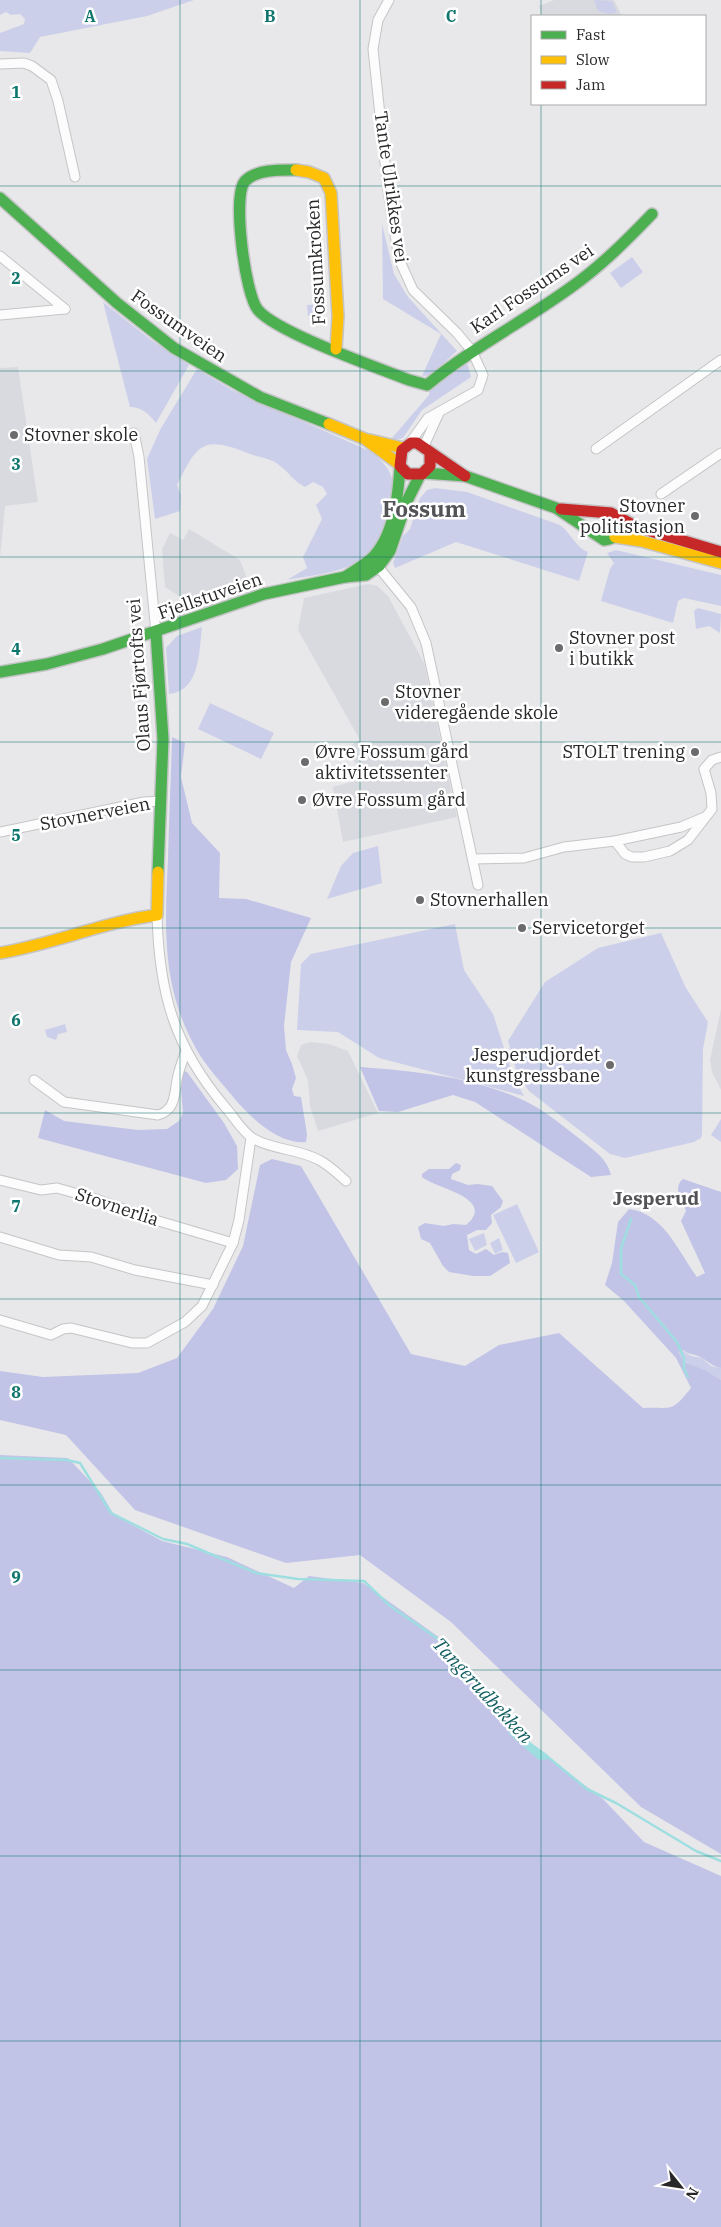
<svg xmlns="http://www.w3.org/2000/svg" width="721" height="2227" font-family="'IBM Plex Serif',serif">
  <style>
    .built { fill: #d9dae0 }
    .green { fill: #cccfe9 }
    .forest { fill: #c1c4e6 }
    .water { fill: #9fdee0 }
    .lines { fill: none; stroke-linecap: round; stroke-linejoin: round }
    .stream { stroke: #9fdee0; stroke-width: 2.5 }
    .street-casing { stroke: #c5c5c7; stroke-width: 11 }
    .fast-casing { stroke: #c5c5c7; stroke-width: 14 }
    .slow-casing { stroke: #c5c5c7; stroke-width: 14 }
    .jam-casing { stroke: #c5c5c7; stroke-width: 14 }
    .street { stroke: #fcfcfc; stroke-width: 9 }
    .fast { stroke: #4caf50; stroke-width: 11 }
    .slow { stroke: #ffc107; stroke-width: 11 }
    .jam { stroke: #c62828; stroke-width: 11 }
    .grid { fill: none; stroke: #0f766e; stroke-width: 1; stroke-opacity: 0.55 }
    .poi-dot { fill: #6b6b6e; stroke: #fff; stroke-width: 2 }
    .labels { text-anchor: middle; stroke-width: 5; stroke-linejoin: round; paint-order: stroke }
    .street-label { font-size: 18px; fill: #28282a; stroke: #fff }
    .poi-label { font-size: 18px; fill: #28282a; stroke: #fff; text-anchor: start }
    .neighbourhood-label { font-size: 19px; font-weight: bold; fill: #535357; stroke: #fff }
    .water-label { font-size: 19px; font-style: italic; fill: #145f61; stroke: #fff }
    .district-label { font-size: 22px; font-weight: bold; fill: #535357; stroke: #fff }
    .grid-label { font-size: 16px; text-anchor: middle; font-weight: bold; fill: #0f766e; stroke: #fff; stroke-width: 5; stroke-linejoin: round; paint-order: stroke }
  </style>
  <rect width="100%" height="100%" fill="#e8e8eb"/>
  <g class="built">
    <path d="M 554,0 L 614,0 L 622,16 L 542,16 L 539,6 Z"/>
    <path d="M 18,367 L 38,502 L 5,506 L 0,558 L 0,368 Z"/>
    <path d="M 189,529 L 240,560 L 250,587 L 186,610 L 182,598 L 165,587 L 162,549 L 170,533 L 183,540 Z"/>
    <path d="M 368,584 L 377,586 L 388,596 L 424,663 L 457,817 L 343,842 L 333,787 L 365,778 L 346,748 L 360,740 L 298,630 L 304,598 Z"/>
    <path d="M 721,1009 L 721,1090 L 712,1072 L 710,1060 Z"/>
    <path d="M 310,1042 L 329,1044 L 348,1051 L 378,1113 L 318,1131 L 310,1106 L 308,1080 L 297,1056 L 301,1045 Z"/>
  </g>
  <g class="green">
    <path d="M 0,0 L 194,0 L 147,16 L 40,37 L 30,53 L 0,51 L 0,33 L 24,24 L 25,19 L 20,14 L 11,15 L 6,12 L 0,15 Z"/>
    <path d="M 594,0 L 612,1 L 617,12 L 609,14 L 598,11 Z"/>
    <path d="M 382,224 L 394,274 L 408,297 L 457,351 L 430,375 L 422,376 L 441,334 L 383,299 Z"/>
    <path d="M 632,257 L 643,272 L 621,288 L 610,273 Z"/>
    <path d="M 103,302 L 151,340 L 189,365 L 156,423 C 149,414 142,407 130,407 Z"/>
    <path d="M 322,304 L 323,315 L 308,316 L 307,305 Z"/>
    <path d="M 467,363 L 471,377 L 422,410 L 403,438 L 395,440 L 392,438 L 429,395 L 430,390 L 459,365 Z"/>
    <path d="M 197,369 L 232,390 L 372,452 C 382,461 390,468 393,482 C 396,497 379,547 367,556 C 346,573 312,575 287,580 L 307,568 L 303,557 L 322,519 L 316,505 L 327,494 L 323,487 L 313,482 L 305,487 C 293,481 289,472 279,465 C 272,459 258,457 250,454 C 203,435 198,443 177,485 L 181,495 L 180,511 L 155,519 L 147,459 L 161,428 Z"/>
    <path d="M 435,488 L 467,492 L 560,525 C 571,533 576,548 588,552 L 579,581 L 456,542 L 395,568 L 393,563 L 403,536 L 410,529 L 420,498 L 427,490 Z"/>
    <path d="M 616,550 L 721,575 L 721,606 L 684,598 L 678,601 L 673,623 L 601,601 L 610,569 L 614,563 L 607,553 Z"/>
    <path d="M 698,608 L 721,614 L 720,633 L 709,626 L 696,629 L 694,611 Z"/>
    <path d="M 202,627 C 199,652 200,691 169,694 L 166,648 L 177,636 Z"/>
    <path d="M 210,703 L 274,733 L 261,759 L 198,729 Z"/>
    <path d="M 378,846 L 382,883 L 327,899 L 341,866 L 353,853 Z"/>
    <path d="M 455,924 L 464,970 L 493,1014 L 513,1076 L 524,1096 L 379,1058 L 338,1032 L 297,1030 L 301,964 L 311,954 Z"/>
    <path d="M 661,933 L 686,988 L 708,1022 L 703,1049 L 702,1134 L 701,1138 L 694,1142 L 625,1158 L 610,1154 L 529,1091 L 517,1073 L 508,1041 L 545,982 L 598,948 Z"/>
    <path d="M 65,1024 L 67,1032 L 58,1034 L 56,1040 L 47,1037 L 45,1030 Z"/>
    <path d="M 721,1119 L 721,1142 L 711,1135 Z"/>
    <path d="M 517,1204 L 539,1252 L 516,1263 L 493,1215 Z"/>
    <path d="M 484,1233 L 487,1245 L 475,1251 L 469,1239 Z"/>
    <path d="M 499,1238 L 503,1250 L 495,1254 L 490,1243 Z"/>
    <path d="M 680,1349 L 691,1356 L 702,1358 L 711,1366 L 721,1368 L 721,1380 L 681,1360 L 678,1352 Z"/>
  </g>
  <g class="forest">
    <path d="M 172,737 L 185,743 L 181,777 L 192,823 L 220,853 L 219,898 L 246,899 L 311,918 L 291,962 L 284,1026 L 286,1050 L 292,1064 L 296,1078 L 292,1089 L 294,1096 L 301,1097 L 307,1134 L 306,1142 C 279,1145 250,1117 234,1098 C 220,1081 203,1063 193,1043 C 161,983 165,924 168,858 C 169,818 171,777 172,737 Z"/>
    <path d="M 360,1067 C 415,1071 473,1077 523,1100 C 544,1110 562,1125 580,1139 C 593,1150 607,1158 611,1175 L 591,1177 L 475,1102 L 453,1095 L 398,1112 L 379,1111 Z"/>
    <path d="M 183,1071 L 187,1072 L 224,1123 L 237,1146 L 238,1169 L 226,1180 L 206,1183 L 38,1138 L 45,1110 L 64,1121 L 138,1130 L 167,1129 L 179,1121 L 183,1113 L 181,1089 Z"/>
    <path d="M 272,1159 L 301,1166 L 411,1354 L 465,1366 L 499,1345 L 559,1333 L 643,1408 C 673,1407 671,1413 691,1388 L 676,1358 L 624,1301 L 605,1285 L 612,1263 L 618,1222 L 629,1209 C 664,1213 679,1253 697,1277 L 705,1273 L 681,1221 L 686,1211 C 682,1201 672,1188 683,1179 L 721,1192 L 721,1368 C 712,1366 709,1362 702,1358 C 694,1353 690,1356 683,1350 L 678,1352 L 684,1362 L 704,1370 L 721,1380 L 721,1854 L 641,1807 L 451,1622 L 360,1555 L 286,1563 L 135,1510 L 66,1435 L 0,1420 L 0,1371 L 43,1377 L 138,1373 L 177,1358 L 213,1309 L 243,1246 L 260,1165 Z"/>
    <path d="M 456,1163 L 461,1165 L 460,1170 L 452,1174 L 451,1179 L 468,1185 L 478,1184 L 492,1186 L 503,1201 L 501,1207 L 491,1215 L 492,1223 L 486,1230 L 477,1230 L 467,1235 L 469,1250 L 476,1254 L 486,1249 L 494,1255 L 502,1252 L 508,1253 L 510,1263 L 490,1276 L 473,1276 L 449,1272 L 443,1266 L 430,1243 L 421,1239 L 418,1227 L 425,1223 L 444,1226 L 453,1224 L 466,1225 C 498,1198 434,1188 422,1177 L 422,1174 L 429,1169 L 449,1169 Z"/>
    <path d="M 0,1455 L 68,1458 L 101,1493 L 114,1515 L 162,1541 L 227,1557 L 294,1588 L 309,1576 L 363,1583 L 440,1638 L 510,1729 L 603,1799 L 644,1842 L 721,1876 L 721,2227 L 0,2227 Z"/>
  </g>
  <path class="water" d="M 514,1725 L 530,1742 L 548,1755 L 549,1759 L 539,1760 L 511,1736 L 508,1731 Z"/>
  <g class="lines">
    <g class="stream">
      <path d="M 631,1219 L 621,1249 L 621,1274 L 635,1285 L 639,1297 L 677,1342 L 684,1358 L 684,1369 L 688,1377"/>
      <path d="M 0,1458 L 67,1460 L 80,1463 L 111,1513 L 163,1539 L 187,1544 L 256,1573 L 298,1579 L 364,1581 L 390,1606 L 438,1639 L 514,1729"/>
      <path d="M 548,1757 L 587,1789 L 616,1803 L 696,1851 L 721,1861"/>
    </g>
    <g class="street-casing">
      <g id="street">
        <path d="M 389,0 L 378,20 L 373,49 L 388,191 L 399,259 L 413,290 L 457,333 L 472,351 L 483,375 L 478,390 L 428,418 L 409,444"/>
        <path d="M 0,64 L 24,63 L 32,66 L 51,80 L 58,101 L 75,177"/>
        <path d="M 0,256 L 65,309"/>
        <path d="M 0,315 L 65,309"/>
        <path d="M 134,433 L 139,457 L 156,633"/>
        <path d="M 424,446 L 439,413"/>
        <path d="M 596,449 L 721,360"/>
        <path d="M 661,494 L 721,453"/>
        <path d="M 375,563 L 411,607 L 426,643 L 478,885"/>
        <path d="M 0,832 L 144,802 L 161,801"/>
        <path d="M 615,841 L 681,827 L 705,817"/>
        <path d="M 473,859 L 524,858 L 564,847 L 615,841 L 625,854 L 632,857 L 644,857 L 670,851 L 688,840 L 712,809 L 711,793 L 704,769 L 712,760 L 721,757"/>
        <path d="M 157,915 C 159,993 174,1047 226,1108 C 234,1117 243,1133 254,1139 C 274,1150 299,1149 319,1160 C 329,1165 338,1174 346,1181"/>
        <path d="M 34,1080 L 64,1102 L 158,1115 C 177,1110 174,1091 178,1075 C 180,1067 183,1059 186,1051"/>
        <path d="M 0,1180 L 41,1190 L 57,1188 L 96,1199 L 145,1217 L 233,1243"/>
        <path d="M 0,1237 L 59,1255 L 91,1257 L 135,1270 L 213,1285"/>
        <path d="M 0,1320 L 51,1335 L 63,1329 L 71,1328 L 132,1343 L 147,1343 L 185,1322 L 202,1306 L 233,1243 L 239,1220 L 251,1138"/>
      </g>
    </g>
    <g class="fast-casing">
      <g id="fast">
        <path d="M 296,170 C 281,170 257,169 245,181 C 232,195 245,295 258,310 C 278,333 376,367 409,380 L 427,385 C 472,348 523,322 570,288 C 600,267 626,241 652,214"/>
        <path d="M 0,198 L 117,303 L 174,348 L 260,397 L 329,424"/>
        <path d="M 424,473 L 465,476 L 556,508 L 604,540 C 617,539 622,530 618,518"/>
        <path d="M 345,577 C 354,571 363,566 371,559 C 394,537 398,497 400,467"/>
        <path d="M 156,633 L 163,739 L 158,872"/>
        <path d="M 0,672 L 47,664 L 103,649 L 264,594 L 345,577 L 366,575 L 379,566 L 390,551 L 407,501 L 420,475"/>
      </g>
    </g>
    <g class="slow-casing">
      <g id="slow">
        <path d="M 296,170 L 309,172 L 324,178 L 331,193 L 338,316 L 336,349"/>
        <path d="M 329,424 L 365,439 L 399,464"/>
        <path d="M 370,440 L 403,448"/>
        <path d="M 615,537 L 641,541 L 721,563"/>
        <path d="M 0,953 C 54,944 103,922 157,915 L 158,872"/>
      </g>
    </g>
    <g class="jam-casing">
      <g id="jam">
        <path d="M 430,452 L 430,466 L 422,474 L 408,474 L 400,466 L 402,450 L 411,443 L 417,443 L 465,476"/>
        <path d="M 561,509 L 611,513 L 637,527 L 721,552"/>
      </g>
    </g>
    <use href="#street" class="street"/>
    <use href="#fast" class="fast"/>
    <use href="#slow" class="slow"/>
    <use href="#jam" class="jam"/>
  </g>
  <path class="grid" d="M 180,0 L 180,2227M 360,0 L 360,2227M 541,0 L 541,16M 541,104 L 541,2227M 0,186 L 721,186M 0,371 L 721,371M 0,557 L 721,557M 0,742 L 721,742M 0,928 L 721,928M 0,1113 L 721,1113M 0,1299 L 721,1299M 0,1485 L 721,1485M 0,1670 L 721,1670M 0,1856 L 721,1856M 0,2041 L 721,2041"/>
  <g class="poi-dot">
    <circle cx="14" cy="435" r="5"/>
    <circle cx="695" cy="516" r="5"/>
    <circle cx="559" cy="648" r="5"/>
    <circle cx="385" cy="702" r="5"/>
    <circle cx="695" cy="752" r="5"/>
    <circle cx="305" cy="762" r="5"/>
    <circle cx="302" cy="800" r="5"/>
    <circle cx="420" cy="900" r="5"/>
    <circle cx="522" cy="928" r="5"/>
    <circle cx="610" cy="1065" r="5"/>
  </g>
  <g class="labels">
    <g class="street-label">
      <text transform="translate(391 187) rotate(82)" y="6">Tante Ulrikkes vei</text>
      <text transform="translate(316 262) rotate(-93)" y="6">Fossumkroken</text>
      <text transform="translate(532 289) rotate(-34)" y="6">Karl Fossums vei</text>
      <text transform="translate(179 326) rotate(35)" y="6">Fossumveien</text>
      <text transform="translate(210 596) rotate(-19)" y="6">Fjellstuveien</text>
      <text transform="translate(139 675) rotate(-94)" y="6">Olaus Fjørtofts vei</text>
      <text transform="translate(95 814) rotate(-11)" y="6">Stovnerveien</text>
      <text transform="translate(117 1207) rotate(18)" y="6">Stovnerlia</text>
    </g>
    <g class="poi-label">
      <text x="24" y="441">Stovner skole</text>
      <text x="685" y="512" text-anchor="end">Stovner<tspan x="685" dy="21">politistasjon</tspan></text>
      <text x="569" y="644">Stovner post<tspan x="569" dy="21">i butikk</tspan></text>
      <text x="395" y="698">Stovner<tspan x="395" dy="21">videregående skole</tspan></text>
      <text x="315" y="758">Øvre Fossum gård<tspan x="315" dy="21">aktivitetssenter</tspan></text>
      <text x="685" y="758" text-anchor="end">STOLT trening</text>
      <text x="312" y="806">Øvre Fossum gård</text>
      <text x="430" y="906">Stovnerhallen</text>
      <text x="532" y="934">Servicetorget</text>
      <text x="600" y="1061" text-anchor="end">Jesperudjordet<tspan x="600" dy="21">kunstgressbane</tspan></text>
    </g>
    <g class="neighbourhood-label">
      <text x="656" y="1205">Jesperud</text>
    </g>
    <g class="water-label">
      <text transform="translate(483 1690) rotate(47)" y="7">Tangerudbekken</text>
    </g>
    <g class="district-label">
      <text x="424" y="517">Fossum</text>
    </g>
  </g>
  <g class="grid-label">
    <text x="90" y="22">A</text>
    <text x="270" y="22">B</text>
    <text x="451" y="22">C</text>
    <text x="16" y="98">1</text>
    <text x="16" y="284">2</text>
    <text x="16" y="470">3</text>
    <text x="16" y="655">4</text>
    <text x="16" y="841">5</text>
    <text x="16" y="1026">6</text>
    <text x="16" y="1212">7</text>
    <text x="16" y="1398">8</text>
    <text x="16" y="1583">9</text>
  </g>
  <rect x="531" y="15" width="175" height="90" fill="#ffffff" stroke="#a9a9aa"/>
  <rect x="541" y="31" width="25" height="8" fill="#4caf50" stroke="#a9a9aa"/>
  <text x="576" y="40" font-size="15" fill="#28282a">Fast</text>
  <rect x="541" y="56" width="25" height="8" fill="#ffc107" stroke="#a9a9aa"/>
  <text x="576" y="65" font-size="15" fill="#28282a">Slow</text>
  <rect x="541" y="81" width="25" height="8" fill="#c62828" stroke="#a9a9aa"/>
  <text x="576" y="90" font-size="15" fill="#28282a">Jam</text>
  <g transform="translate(681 2187) rotate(120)" stroke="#ffffff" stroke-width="4" paint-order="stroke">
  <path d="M0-4L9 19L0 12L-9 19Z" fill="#28282a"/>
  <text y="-8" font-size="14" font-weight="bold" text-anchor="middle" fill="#28282a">N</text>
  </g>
</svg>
